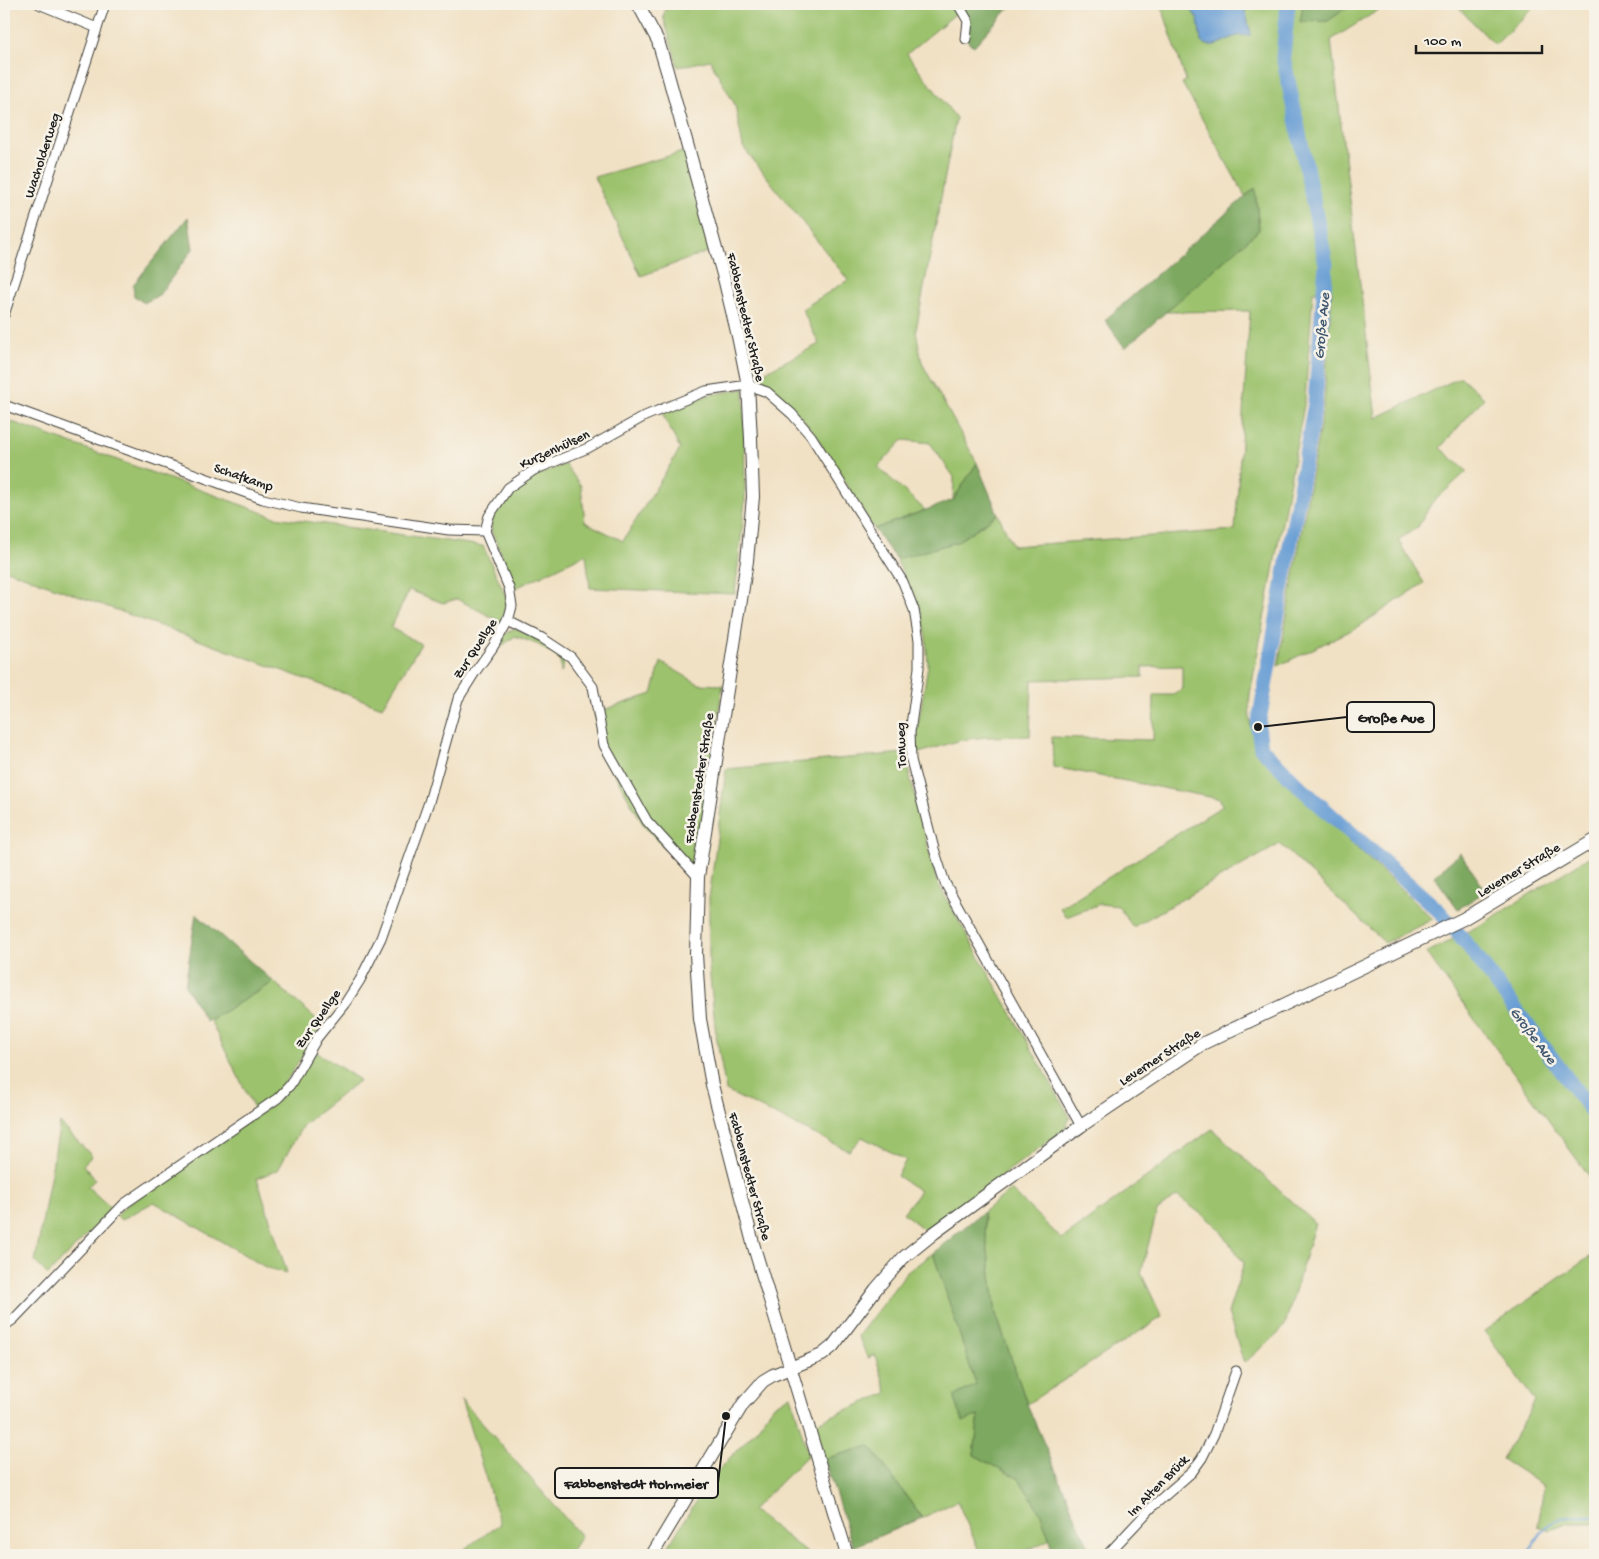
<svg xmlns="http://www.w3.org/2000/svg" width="1599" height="1559" font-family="'Gochi Hand',sans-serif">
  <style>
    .green { fill: #9cc26d; stroke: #5c6f44 }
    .forest { fill: #7da860; stroke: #4c623e }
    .water { fill: #679dd4; stroke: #425c78 }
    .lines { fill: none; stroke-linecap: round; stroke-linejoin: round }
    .stream { stroke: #679dd4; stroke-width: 2.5 }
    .river { stroke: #679dd4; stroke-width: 15 }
    .street-casing { stroke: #3c3a35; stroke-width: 11 }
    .secondary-casing { stroke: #3c3a35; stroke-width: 14 }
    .street { stroke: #fff; stroke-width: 9 }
    .secondary { stroke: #fff; stroke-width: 12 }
    .labels { text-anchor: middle; stroke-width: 5; stroke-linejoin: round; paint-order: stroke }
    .street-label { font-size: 14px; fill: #1c1c1c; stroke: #f7f3e8 }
    .water-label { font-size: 15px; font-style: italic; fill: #3e566f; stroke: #f7f3e8 }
    .leader { fill: none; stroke: #1c1c1c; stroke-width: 2 }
    .callout-dot { fill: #1c1c1c; stroke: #f7f3e8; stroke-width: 2 }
    .callout { fill: #f7f3e8; stroke: #1c1c1c; stroke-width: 2 }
    .callout-label { font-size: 15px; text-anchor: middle; font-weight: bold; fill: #1c1c1c }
  </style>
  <rect width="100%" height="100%" fill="#f7f3e8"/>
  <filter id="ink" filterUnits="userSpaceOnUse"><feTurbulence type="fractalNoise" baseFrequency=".02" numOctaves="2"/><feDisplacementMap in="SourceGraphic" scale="10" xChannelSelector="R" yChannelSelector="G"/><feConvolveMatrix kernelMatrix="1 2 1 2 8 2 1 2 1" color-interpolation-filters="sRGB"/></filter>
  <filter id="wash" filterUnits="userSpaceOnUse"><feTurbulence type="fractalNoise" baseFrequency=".0096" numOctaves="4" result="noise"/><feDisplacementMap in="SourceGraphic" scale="20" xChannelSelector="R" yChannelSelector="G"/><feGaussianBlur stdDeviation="1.12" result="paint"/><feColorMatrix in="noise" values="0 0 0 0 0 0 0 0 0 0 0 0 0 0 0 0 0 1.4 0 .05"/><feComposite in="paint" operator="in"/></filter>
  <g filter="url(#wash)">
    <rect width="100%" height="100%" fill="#f1e1c4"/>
    <g class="green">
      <path d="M 668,4 L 956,4 L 960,10 L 907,54 L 956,118 L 916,330 L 922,363 L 977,463 L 953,500 L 954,477 L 930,443 L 903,440 L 878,467 L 925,510 L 874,529 L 814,433 L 796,411 L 769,388 L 757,380 L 755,377 L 819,344 L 802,309 L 848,280 L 743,147 L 735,105 L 710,60 L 678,67 L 663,16 Z"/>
      <path d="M 1161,4 L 1303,4 L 1301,22 L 1328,21 L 1352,4 L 1388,4 L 1331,40 L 1376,418 L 1461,377 L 1484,398 L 1440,448 L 1467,471 L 1431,504 L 1418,527 L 1398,540 L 1424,583 L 1358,627 L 1278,666 L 1324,402 L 1332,291 L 1313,292 L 1305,400 L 1250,694 C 1248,727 1252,742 1272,769 L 1433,919 L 1385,943 L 1280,844 L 1133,927 L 1118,906 L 1100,904 L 1066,917 L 1060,908 L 1222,806 L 1220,799 L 1053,767 L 1052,737 L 1153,740 L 1154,695 L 1173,695 L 1182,689 L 1182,666 L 1143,667 L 1143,677 L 1032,680 L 1030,736 L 986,737 L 961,740 L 916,754 L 916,738 L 928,665 L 926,638 L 920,608 L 896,559 L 957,542 L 998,514 L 1013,546 L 1235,530 L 1250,311 L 1165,312 L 1259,230 L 1255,189 L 1245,196 L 1182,83 L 1186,81 Z"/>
      <path d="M 1455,4 L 1537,4 L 1495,45 Z"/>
      <path d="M 686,151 L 713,250 L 641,276 L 594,177 Z"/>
      <path d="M 744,389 L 745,501 L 735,594 L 590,588 L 586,554 L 516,588 L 491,530 L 493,517 L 508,494 L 529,479 L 565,464 L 581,486 L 585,522 L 623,541 L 680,449 L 662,413 L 708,395 Z"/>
      <path d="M 4,419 L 275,517 L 483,546 L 506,596 L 506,610 L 501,622 L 457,599 L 443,603 L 409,590 L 391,628 L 421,644 L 382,707 L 4,569 Z"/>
      <path d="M 515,628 L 541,640 L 566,658 L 561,673 L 560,659 L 539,645 L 515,636 L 498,649 L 505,634 Z"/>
      <path d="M 661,662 L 699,684 L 723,685 L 695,867 L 685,871 L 643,824 L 608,762 L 602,746 L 594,713 L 652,694 Z"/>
      <path d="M 904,753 L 937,882 L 1070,1117 L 1064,1130 L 926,1231 L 903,1213 L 920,1191 L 897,1176 L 906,1160 L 862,1137 L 849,1151 L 726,1091 L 716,1035 L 709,967 L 709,899 L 726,769 Z"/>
      <path d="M 1595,853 L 1595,1184 L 1426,953 L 1484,923 Z"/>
      <path d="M 274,982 L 322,1024 L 289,1077 L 277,1092 L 254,1108 L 210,1020 Z"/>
      <path d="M 313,1050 L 360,1080 L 303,1125 L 278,1170 L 257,1178 L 287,1273 L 267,1268 L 154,1202 L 121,1220 L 117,1216 L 125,1206 L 279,1100 Z"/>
      <path d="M 60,1123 L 92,1156 L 83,1165 L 95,1179 L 88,1187 L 112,1209 L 48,1275 L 35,1262 Z"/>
      <path d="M 1212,1129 L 1315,1223 L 1285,1325 L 1280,1332 L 1244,1363 L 1228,1313 L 1244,1263 L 1216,1225 L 1177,1196 L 1157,1211 L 1141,1273 L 1162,1317 L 1027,1404 L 996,1314 L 983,1212 L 1011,1190 L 1062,1239 Z"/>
      <path d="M 933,1253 L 977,1385 L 979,1415 L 974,1455 L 1019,1478 L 1040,1512 L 1050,1539 L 1018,1555 L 981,1555 L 957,1501 L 922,1518 L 870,1446 L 824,1459 L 815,1423 L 887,1393 L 875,1355 L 868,1358 L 858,1336 L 906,1273 Z"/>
      <path d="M 1595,1253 L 1595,1523 L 1569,1523 L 1551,1530 L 1538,1526 L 1544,1486 L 1502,1459 L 1535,1401 L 1484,1331 Z"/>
      <path d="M 791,1395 L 808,1455 L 752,1510 L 810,1555 L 663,1555 L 709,1480 L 756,1430 L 774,1405 Z"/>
      <path d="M 461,1399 L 581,1536 L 569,1555 L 456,1555 L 500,1524 Z"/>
    </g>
    <g class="forest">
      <path d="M 960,4 L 1016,4 L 1005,12 L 974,46 L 968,42 Z"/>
      <path d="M 1303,4 L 1352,4 L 1328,21 L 1300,22 Z"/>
      <path d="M 1255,188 L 1259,230 L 1125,348 L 1105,320 Z"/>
      <path d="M 188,217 L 193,249 L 159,295 L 144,303 L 134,296 L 133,285 Z"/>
      <path d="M 977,463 L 998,514 L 957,542 L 896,559 L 874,529 L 953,500 Z"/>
      <path d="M 1460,853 L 1486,891 L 1458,909 L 1434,876 Z"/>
      <path d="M 196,914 L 274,982 L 210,1020 L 206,1021 L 185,986 Z"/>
      <path d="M 983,1212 L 996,1314 L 1027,1404 L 1092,1555 L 1055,1555 L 1040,1512 L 1019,1479 L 974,1455 L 979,1415 L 963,1422 L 954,1396 L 976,1385 L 933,1253 Z"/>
      <path d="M 870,1446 L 922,1518 L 853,1547 L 824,1459 Z"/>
    </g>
    <path class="water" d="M 1188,4 L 1247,4 L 1245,10 L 1251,33 L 1250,35 C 1245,36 1241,35 1237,36 C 1225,39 1214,51 1201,42 L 1198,20 Z"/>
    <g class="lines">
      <path class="stream" d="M 1527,1555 C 1548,1519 1554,1516 1595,1516"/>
      <path class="river" d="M 1288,4 L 1283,56 L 1326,264 L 1315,403 L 1258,727 L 1261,748 L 1302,789 L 1439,911 L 1467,944 L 1595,1116"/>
    </g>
  </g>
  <g filter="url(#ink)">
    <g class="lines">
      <g class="street-casing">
        <g id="street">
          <path d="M 39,4 L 97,28"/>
          <path d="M 958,4 L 968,21 L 966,39"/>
          <path d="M 4,315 L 105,4"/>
          <path d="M 4,405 L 263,499 L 301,508 L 449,530 L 485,531"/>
          <path d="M 698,877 L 647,821 L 604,745 L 593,687 L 571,657 L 542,638 L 508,621 L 512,606 L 509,588 L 485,531 L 489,516 L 508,488 L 534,470 L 588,448 L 645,416 L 706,391 L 748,385 L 767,392 L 792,414 L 811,436 L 903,582 L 914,610 L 919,640 L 919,668 L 910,732 L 911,760 L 934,849 L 945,883 L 1081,1126"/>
          <path d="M 4,1326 L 14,1319 L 124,1204 L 278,1098 L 290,1085 L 317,1038 L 346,1002 L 360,980 L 381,938 L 429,802 L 458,699 L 475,672 L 493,647 L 508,621"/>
          <path d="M 4,1552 L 7,1555"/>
          <path d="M 1107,1555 L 1154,1505 L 1192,1472 L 1202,1458 L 1214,1434 L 1236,1371"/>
        </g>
      </g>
      <g class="secondary-casing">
        <g id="secondary">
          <path d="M 638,4 L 658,41 L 667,71 L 725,282 L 738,336 L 748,385 L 751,439 L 753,497 L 747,561 L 698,877 L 696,954 L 700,1019 L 712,1085 L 754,1247 L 847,1555"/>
          <path d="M 652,1555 L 743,1404 L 763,1381 L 773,1375 L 822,1355 L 833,1346 L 876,1289 L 903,1258 L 934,1233 L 1081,1126 L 1204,1043 L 1463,919 L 1595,840"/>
        </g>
      </g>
      <use href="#street" class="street"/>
      <use href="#secondary" class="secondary"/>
    </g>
  </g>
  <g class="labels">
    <g class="street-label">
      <text transform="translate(41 155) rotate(-72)" y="5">Wacholderweg</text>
      <text transform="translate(747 317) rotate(77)" y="5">Fabbenstedter Straße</text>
      <text transform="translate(554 448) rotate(-25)" y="5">Kurzenhülsen</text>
      <text transform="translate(244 476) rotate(19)" y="5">Schafkamp</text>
      <text transform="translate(474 648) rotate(-57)" y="5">Zur Quellge</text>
      <text transform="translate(900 745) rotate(-92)" y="5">Tonweg</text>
      <text transform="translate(698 778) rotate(-81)" y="5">Fabbenstedter Straße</text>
      <text transform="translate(1518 869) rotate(-31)" y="5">Leverner Straße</text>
      <text transform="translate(317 1018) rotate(-55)" y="5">Zur Quellge</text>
      <text transform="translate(1159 1056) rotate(-33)" y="5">Leverner Straße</text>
      <text transform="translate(751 1176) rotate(75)" y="5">Fabbenstedter Straße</text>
      <text transform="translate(1157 1485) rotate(-45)" y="5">Im Alten Brück</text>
    </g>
    <g class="water-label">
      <text transform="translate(1321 326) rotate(-85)" y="5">Große Aue</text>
      <text transform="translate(1534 1035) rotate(53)" y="5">Große Aue</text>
    </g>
  </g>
  <path class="leader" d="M1258 727L1347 717M726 1416L718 1483"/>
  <g class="callout-dot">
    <circle cx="1258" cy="727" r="5"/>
    <circle cx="726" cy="1416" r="5"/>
  </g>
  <g class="callout">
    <rect x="1347" y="702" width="87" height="30" rx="5"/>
    <rect x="555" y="1468" width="163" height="30" rx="5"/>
  </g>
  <g class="callout-label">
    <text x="1391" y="722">Große Aue</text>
    <text x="636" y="1488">Fabbenstedt Hohmeier</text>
  </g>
  <rect width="1599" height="1559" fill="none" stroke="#f7f3e8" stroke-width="20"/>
  <path d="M1416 45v8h126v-8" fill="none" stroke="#1c1c1c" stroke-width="2.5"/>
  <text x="1424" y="45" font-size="15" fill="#1c1c1c" stroke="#f7f3e8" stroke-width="4" paint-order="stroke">100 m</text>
</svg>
